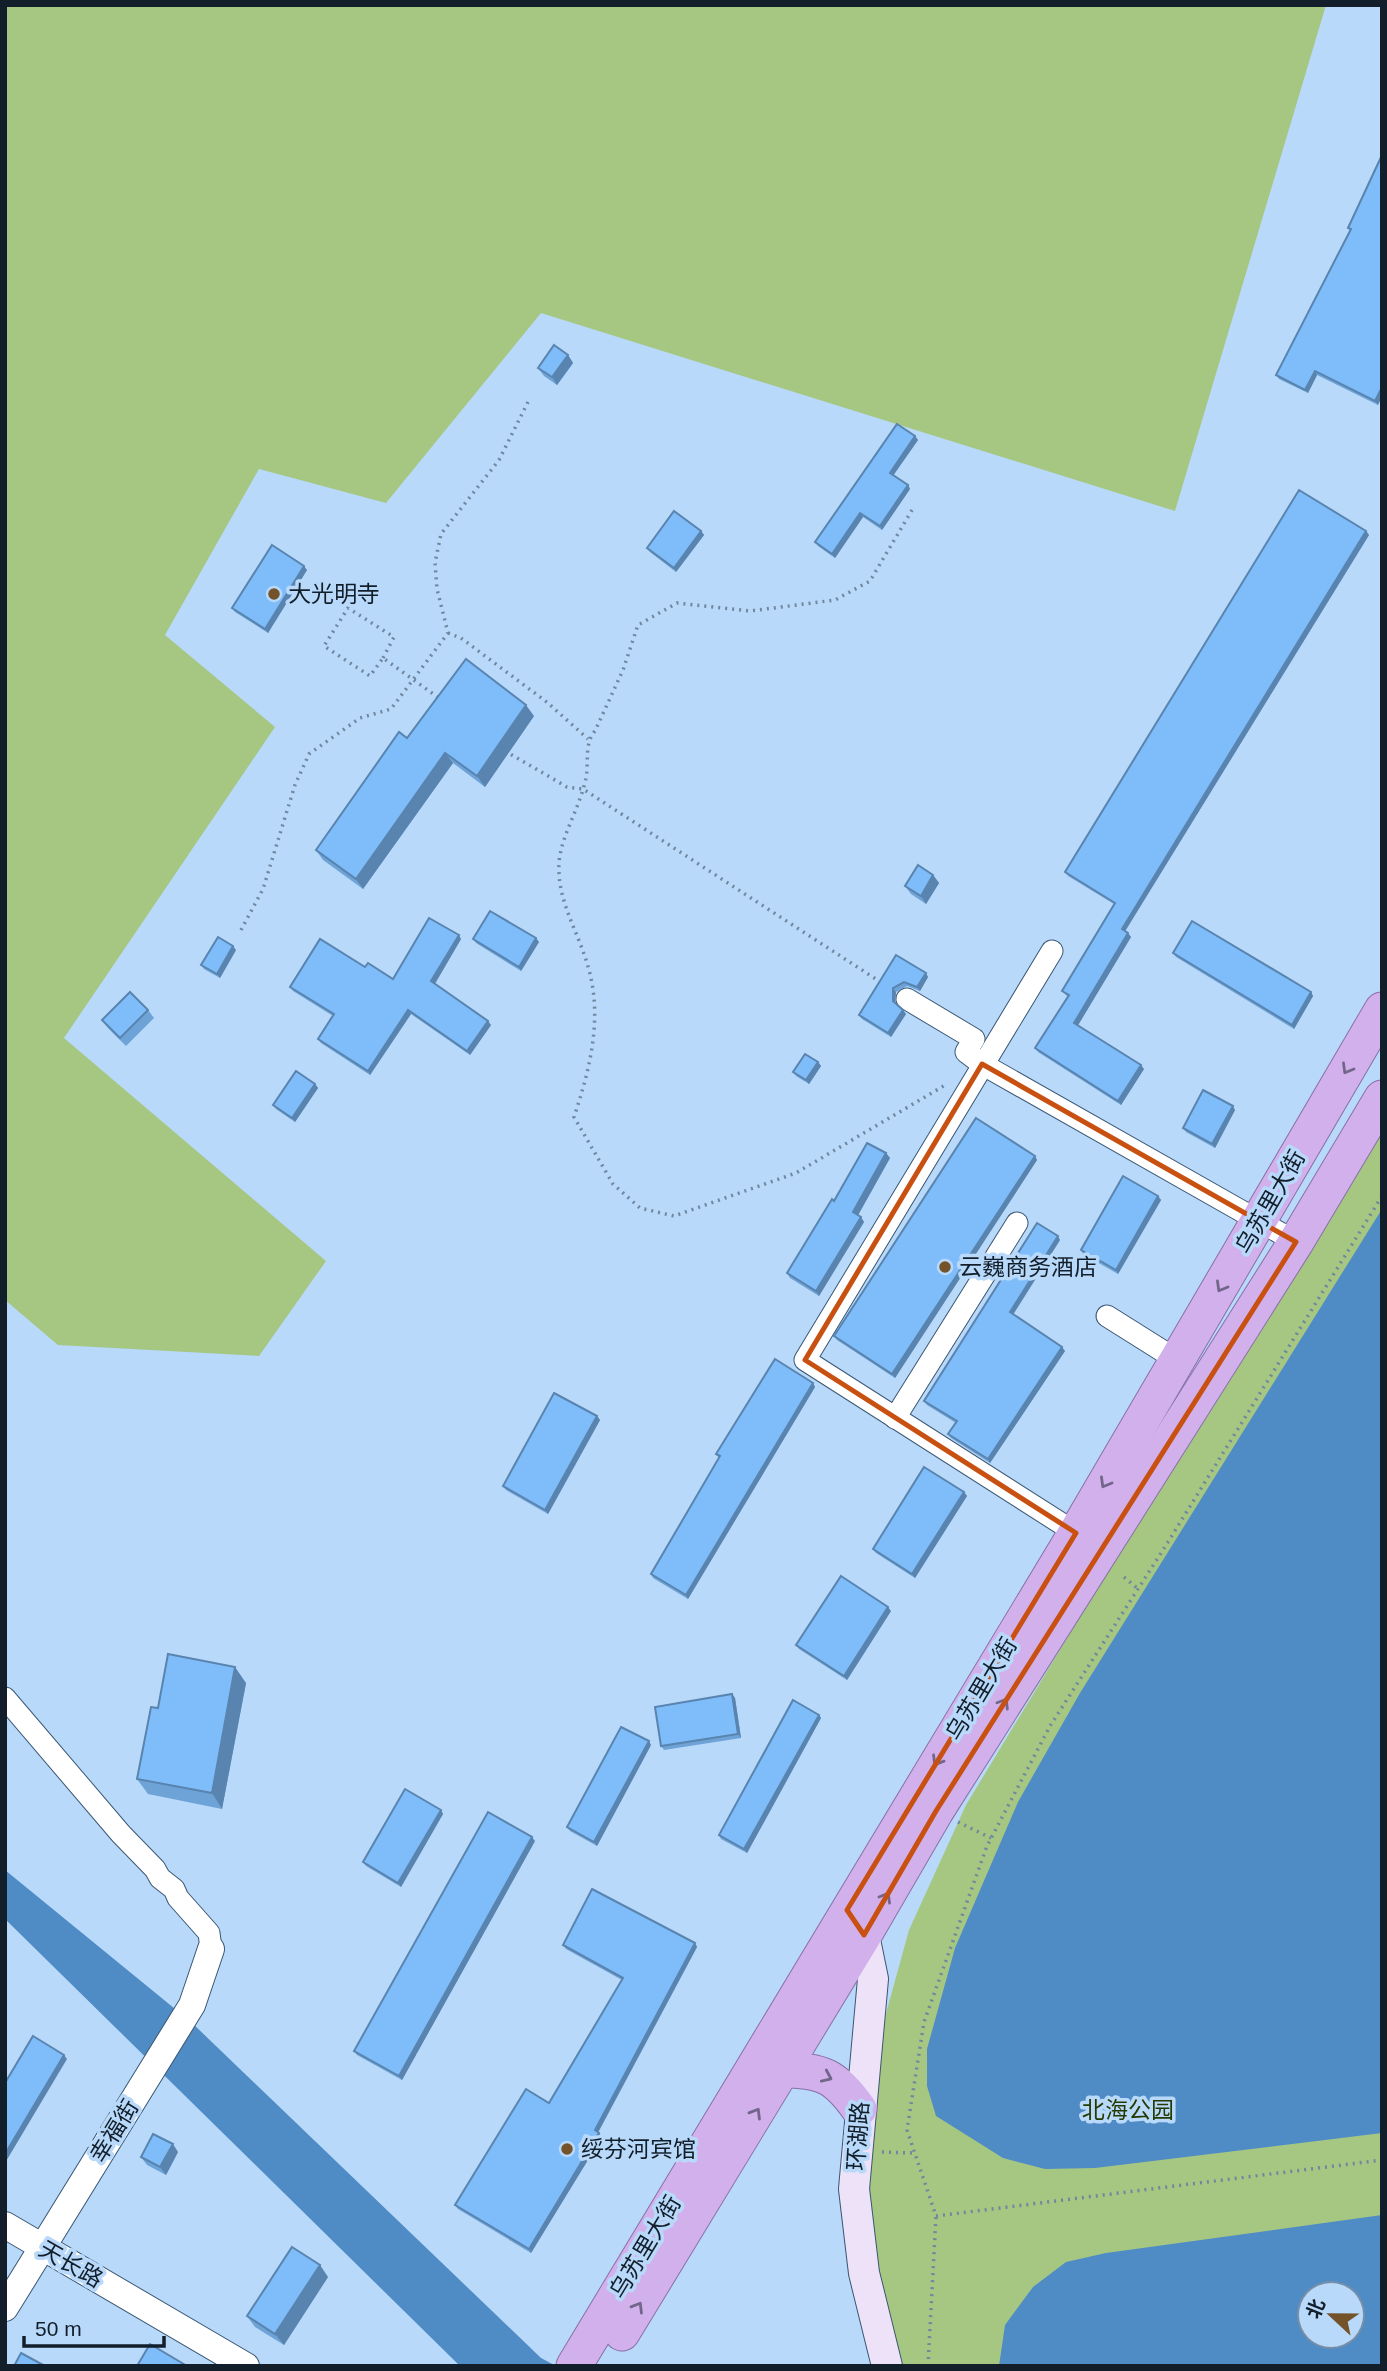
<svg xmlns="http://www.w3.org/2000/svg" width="1387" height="2371" font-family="Helvetica,'Noto Sans SC',sans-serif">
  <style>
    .green { fill: #a6c782; fill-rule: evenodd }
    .water { fill: #4f8bc5; fill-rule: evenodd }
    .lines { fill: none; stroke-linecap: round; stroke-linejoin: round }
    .minor-casing { stroke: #3a5773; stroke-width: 23 }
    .tertiary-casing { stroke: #3a5773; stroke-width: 28 }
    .secondary-casing { stroke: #3a5773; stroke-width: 32 }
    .trunk-casing { stroke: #8771a5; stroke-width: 37 }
    .path { stroke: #70879f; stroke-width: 3.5; stroke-dasharray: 2 5; stroke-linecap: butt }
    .minor { stroke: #fff; stroke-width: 21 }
    .tertiary { stroke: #fff; stroke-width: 26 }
    .secondary { stroke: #eee2f8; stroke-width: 30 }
    .trunk { stroke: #d2b0ec; stroke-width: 35 }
    .wall { fill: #6da3d7 }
    .shaded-wall { fill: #5984af }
    .building { fill: #7fbdfa; stroke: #5984af; stroke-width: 2 }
    .oneway { stroke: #72678b }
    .marked { fill: none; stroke: #c85010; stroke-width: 5; stroke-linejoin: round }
    .poi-dot { fill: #74522a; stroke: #b8d9fa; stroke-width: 2.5 }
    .labels { text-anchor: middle; stroke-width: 7; stroke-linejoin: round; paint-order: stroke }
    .poi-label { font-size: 23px; fill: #121e2a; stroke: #b8d9fa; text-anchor: start }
    .street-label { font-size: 23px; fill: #121e2a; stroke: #b8d9fa }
    .park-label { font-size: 23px; fill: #243a01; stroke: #b8d9fa }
  </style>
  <rect width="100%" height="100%" fill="#b8d9fa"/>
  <g class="green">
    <path d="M 5,5 L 1326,5 L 1175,511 L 541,313 L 386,503 L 259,469 L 165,635 L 275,727 L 64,1038 L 326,1261 L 259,1356 L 58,1345 L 5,1300 Z"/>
    <path d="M 1382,1118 L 1382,2366 L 902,2366 L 884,2302 L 872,2223 L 869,2173 L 882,2028 L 909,1930 L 966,1805 ZM 1310,2294 L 1352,2294 L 1352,2336 L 1310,2336 Z"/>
  </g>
  <g class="water">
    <path d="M 1382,1209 L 1382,2133 L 1095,2168 L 1045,2169 L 1003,2158 L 936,2116 L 927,2086 L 927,2049 L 955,1948 L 1018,1802 L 1080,1693 Z"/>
    <path d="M 5,1870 L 191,2022 L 541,2358 L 556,2366 L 460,2366 L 5,1919 Z"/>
    <path d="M 1382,2215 L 1382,2366 L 999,2366 L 1005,2325 L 1033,2287 L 1066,2262 L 1106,2253 ZM 1310,2294 L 1352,2294 L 1352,2336 L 1310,2336 Z"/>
  </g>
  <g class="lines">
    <g class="minor-casing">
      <g id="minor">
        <path d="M 1052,951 L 805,1360 L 1084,1538"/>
        <path d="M 907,999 L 974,1039 L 966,1052 L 982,1064 L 1296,1242"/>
        <path d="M 1107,1316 L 1177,1360"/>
        <path d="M 895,1418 L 1017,1223"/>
        <path d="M 5,1698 L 121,1834 L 155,1869 L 160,1878 L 174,1889 L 178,1898 L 209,1933 L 211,1949"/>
      </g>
    </g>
    <g class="tertiary-casing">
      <g id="tertiary">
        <path d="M 5,2225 L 246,2366"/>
        <path d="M 5,2308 L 192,2005 L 211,1949"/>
      </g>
    </g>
    <g class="secondary-casing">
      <path id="secondary" d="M 855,1921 L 864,1935 L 873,1979 L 854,2189 L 864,2273 L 887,2366"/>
    </g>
    <g class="trunk-casing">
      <g id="trunk">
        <path d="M 782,2070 C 822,2070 836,2076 859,2109"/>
        <path d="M 622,2333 L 864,1935 L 936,1811 L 1296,1242 L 1382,1098"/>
        <path d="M 574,2366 L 1076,1533 L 1382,1010"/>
      </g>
    </g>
    <g class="path">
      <path d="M 912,510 L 870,581 L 835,600 L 750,611 L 677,603 L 638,625 L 623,670 L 595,731 C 583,745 590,765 585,782 C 579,809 561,836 559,863 C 557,899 576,928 586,960 C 604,1013 591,1066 574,1117 L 613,1184 L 640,1208 L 674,1216 L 796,1173 L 947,1084"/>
      <path d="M 448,633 L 461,638 L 548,703 L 588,739"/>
      <path d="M 383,658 L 394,637 L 348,608 L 324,646 L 370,676 L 383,658 L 439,698"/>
      <path d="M 505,751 L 567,787 L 583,789 L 882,983"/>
      <path d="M 241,930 L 263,889 L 295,785 L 309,754 L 360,718 L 391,709 L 448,633 L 437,589 L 435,563 L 441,534 L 499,460 L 529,400"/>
      <path d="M 1382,1196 L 1163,1550 L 1050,1726 L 987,1846 L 924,2022 L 907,2130 L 936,2216 L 1382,2160"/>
      <path d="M 1124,1577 L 1138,1589"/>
      <path d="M 958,1822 L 991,1838"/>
      <path d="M 882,2152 L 915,2153"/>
      <path d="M 928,2366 L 936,2216"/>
    </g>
    <use href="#minor" class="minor"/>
    <use href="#tertiary" class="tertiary"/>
    <use href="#secondary" class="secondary"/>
    <use href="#trunk" class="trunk"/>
  </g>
  <g class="wall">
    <path d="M 1382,155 L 1378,405 L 1317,375 L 1308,393 L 1279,379 L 1276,375 L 1350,231 L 1348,228 Z"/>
    <path d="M 568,355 L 573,363 L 557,385 L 544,376 L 538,368 Z"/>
    <path d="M 915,436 L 918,440 L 893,476 L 908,485 L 910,489 L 882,530 L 863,517 L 835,558 L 818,546 L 815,542 Z"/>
    <path d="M 701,531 L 704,535 L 676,572 L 650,552 L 647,548 Z"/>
    <path d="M 1366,531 L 1369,535 L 1125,931 L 1131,937 L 1078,1025 L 1144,1069 L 1121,1105 L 1038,1052 L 1035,1048 L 1068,997 L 1062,991 L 1114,904 L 1068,876 L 1065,872 Z"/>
    <path d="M 307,570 L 268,633 L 235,612 L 232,608 Z"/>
    <path d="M 534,716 L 485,787 L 453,763 L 363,889 L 323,860 L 316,850 L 407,738 Z"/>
    <path d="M 933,875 L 939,883 L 926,904 L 911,894 L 905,886 Z"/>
    <path d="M 461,939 L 435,984 L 491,1025 L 470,1055 L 411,1014 L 370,1075 L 321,1043 L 318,1039 L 333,1016 L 293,991 L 290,987 L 365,967 L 393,979 Z"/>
    <path d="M 473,939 L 539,942 L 521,971 L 476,943 Z"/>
    <path d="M 236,950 L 220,978 L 204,969 L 201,965 Z"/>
    <path d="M 1173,953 L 1311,992 L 1313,996 L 1294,1029 L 1176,957 Z"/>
    <path d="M 896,955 L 928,977 L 920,991 L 907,986 L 896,992 L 895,1003 L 906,1014 L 891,1037 L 862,1019 L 859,1015 Z"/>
    <path d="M 148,1010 L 154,1018 L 126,1046 L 108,1028 L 102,1020 Z"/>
    <path d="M 818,1062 L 821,1066 L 809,1084 L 796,1076 L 793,1072 Z"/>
    <path d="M 315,1084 L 318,1088 L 295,1122 L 276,1109 L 273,1105 Z"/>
    <path d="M 1235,1110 L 1215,1148 L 1186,1132 L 1183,1128 Z"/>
    <path d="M 886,1153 L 890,1158 L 858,1215 L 864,1222 L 819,1296 L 790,1278 L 787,1273 L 834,1201 Z"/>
    <path d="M 1035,1156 L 1037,1160 L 895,1378 L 837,1340 L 834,1336 Z"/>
    <path d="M 1158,1196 L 1161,1200 L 1118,1274 L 1083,1254 L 1081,1250 Z"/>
    <path d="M 1060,1240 L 1013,1315 L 1065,1351 L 990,1463 L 951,1438 L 948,1434 L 956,1423 L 927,1405 L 924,1401 Z"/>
    <path d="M 813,1383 L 815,1387 L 688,1599 L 653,1578 L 651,1574 L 719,1458 L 716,1454 Z"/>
    <path d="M 597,1416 L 600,1420 L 548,1514 L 506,1490 L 503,1486 Z"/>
    <path d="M 964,1492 L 967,1496 L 915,1578 L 876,1553 L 873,1549 Z"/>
    <path d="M 891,1611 L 847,1680 L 799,1649 L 796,1645 Z"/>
    <path d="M 246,1683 L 222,1809 L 148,1794 L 137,1779 L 158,1708 Z"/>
    <path d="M 732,1694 L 735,1698 L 741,1738 L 664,1750 L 661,1746 Z"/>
    <path d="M 819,1715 L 821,1718 L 747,1853 L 721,1839 L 719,1835 Z"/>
    <path d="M 651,1745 L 597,1846 L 570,1831 L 567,1827 Z"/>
    <path d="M 441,1810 L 443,1814 L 401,1887 L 366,1866 L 363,1862 Z"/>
    <path d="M 535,1841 L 402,2080 L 357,2055 L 354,2051 Z"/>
    <path d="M 695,1943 L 697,1947 L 598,2133 L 602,2137 L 531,2253 L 458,2209 L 455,2205 L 549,2103 L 622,1980 L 566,1949 L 563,1945 Z"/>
    <path d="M 178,2152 L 166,2175 L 147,2165 L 141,2157 Z"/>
    <path d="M 328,2277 L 284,2345 L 255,2327 L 247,2316 Z"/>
  </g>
  <g class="shaded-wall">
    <path d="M 568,355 L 573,363 L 557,385 L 552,377 Z"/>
    <path d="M 1315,371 L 1317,375 L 1308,393 L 1305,390 Z"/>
    <path d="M 1382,387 L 1382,397 L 1378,405 L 1375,401 Z"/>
    <path d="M 915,436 L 918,440 L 892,477 L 890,473 Z"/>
    <path d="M 908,485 L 910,489 L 882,530 L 880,526 Z"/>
    <path d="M 860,513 L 863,517 L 835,558 L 832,554 Z"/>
    <path d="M 701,531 L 704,535 L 676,572 L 674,568 Z"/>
    <path d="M 1366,531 L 1369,535 L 1124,933 L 1122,929 Z"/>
    <path d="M 304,566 L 307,570 L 268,633 L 265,629 Z"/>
    <path d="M 526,705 L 534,716 L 485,787 L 477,776 Z"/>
    <path d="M 445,753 L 453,763 L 363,889 L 356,879 Z"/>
    <path d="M 933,875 L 939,883 L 926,904 L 921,896 Z"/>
    <path d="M 1128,933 L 1131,937 L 1077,1027 L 1074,1023 Z"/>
    <path d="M 459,935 L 461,939 L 434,985 L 431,981 Z"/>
    <path d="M 536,938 L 539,942 L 521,971 L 519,967 Z"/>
    <path d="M 233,946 L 236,950 L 220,978 L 217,974 Z"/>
    <path d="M 926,973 L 928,977 L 920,991 L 917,987 Z"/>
    <path d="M 893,988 L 896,992 L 895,1005 L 893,1001 Z"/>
    <path d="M 1311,992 L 1313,996 L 1294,1029 L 1292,1025 Z"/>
    <path d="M 408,1010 L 411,1014 L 370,1075 L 368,1071 Z"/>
    <path d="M 903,1010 L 906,1014 L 891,1037 L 888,1033 Z"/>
    <path d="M 488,1021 L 491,1025 L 470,1055 L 467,1051 Z"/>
    <path d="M 818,1062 L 821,1066 L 809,1084 L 806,1080 Z"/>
    <path d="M 1141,1065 L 1144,1069 L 1121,1105 L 1118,1101 Z"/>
    <path d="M 315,1084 L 318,1088 L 295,1122 L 292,1118 Z"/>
    <path d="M 1233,1106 L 1235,1110 L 1215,1148 L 1212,1144 Z"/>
    <path d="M 886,1153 L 890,1158 L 857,1217 L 853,1212 Z"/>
    <path d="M 1035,1156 L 1037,1160 L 895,1378 L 892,1374 Z"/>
    <path d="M 1158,1196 L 1161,1200 L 1118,1274 L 1116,1270 Z"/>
    <path d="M 861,1217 L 864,1222 L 819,1296 L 816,1291 Z"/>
    <path d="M 1058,1236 L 1060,1240 L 1012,1316 L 1010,1312 Z"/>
    <path d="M 1062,1347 L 1065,1351 L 990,1463 L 988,1459 Z"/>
    <path d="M 813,1383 L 815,1387 L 688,1599 L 686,1595 Z"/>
    <path d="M 597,1416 L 600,1420 L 548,1514 L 545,1510 Z"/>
    <path d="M 964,1492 L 967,1496 L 915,1578 L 912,1574 Z"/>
    <path d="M 888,1607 L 891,1611 L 847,1680 L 844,1676 Z"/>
    <path d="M 235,1667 L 246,1683 L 222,1809 L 212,1793 Z"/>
    <path d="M 732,1694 L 735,1698 L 741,1738 L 738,1734 Z"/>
    <path d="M 819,1715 L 821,1718 L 747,1853 L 744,1849 Z"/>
    <path d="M 649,1741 L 651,1745 L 597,1846 L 594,1842 Z"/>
    <path d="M 441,1810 L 443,1814 L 401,1887 L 398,1883 Z"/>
    <path d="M 532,1837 L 535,1841 L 402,2080 L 399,2076 Z"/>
    <path d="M 695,1943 L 697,1947 L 597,2134 L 595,2130 Z"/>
    <path d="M 64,2055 L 67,2059 L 5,2163 L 5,2154 Z"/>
    <path d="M 599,2133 L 602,2137 L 531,2253 L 529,2249 Z"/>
    <path d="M 173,2144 L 178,2152 L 166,2175 L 160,2167 Z"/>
    <path d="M 320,2265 L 328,2277 L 284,2345 L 275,2334 Z"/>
  </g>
  <g class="building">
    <path d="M 1382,155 L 1382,387 L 1375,401 L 1315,371 L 1305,390 L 1276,375 L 1351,229 L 1348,228 Z"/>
    <path d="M 554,345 L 568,355 L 552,377 L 538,368 Z"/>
    <path d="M 897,424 L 915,436 L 890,473 L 908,485 L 880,526 L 860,513 L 832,554 L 815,542 Z"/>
    <path d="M 1299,490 L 1366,531 L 1122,929 L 1128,933 L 1074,1023 L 1141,1065 L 1118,1101 L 1035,1048 L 1069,995 L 1062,991 L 1115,903 L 1065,872 Z"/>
    <path d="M 674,511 L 701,531 L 674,568 L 647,548 Z"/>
    <path d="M 272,545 L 304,566 L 265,629 L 232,608 Z"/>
    <path d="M 466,659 L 526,705 L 477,776 L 445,753 L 356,879 L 316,850 L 399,732 L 407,738 Z"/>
    <path d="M 918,865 L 933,875 L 921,896 L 905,886 Z"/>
    <path d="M 490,911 L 536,938 L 519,967 L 473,939 Z"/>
    <path d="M 429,918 L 459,935 L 431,981 L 488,1021 L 467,1051 L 408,1010 L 368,1071 L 318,1039 L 334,1014 L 290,987 L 320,939 L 365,967 L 368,963 L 393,979 Z"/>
    <path d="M 1192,921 L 1311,992 L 1292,1025 L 1173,953 Z"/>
    <path d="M 218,937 L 233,946 L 217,974 L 201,965 Z"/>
    <path d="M 896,955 L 926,973 L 917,987 L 904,982 L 893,988 L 893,1001 L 903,1010 L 888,1033 L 859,1015 Z"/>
    <path d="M 130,992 L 148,1010 L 120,1038 L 102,1020 Z"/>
    <path d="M 805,1054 L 818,1062 L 806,1080 L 793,1072 Z"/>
    <path d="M 296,1071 L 315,1084 L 292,1118 L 273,1105 Z"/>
    <path d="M 1203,1090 L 1233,1106 L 1212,1144 L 1183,1128 Z"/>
    <path d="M 976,1118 L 1035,1156 L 892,1374 L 834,1336 Z"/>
    <path d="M 867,1143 L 886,1153 L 853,1212 L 861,1217 L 816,1291 L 787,1273 L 832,1199 L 834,1201 Z"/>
    <path d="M 1123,1176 L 1158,1196 L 1116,1270 L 1081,1250 Z"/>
    <path d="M 1037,1223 L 1058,1236 L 1010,1312 L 1062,1347 L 988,1459 L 948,1434 L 957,1421 L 924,1401 Z"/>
    <path d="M 775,1359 L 813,1383 L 686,1595 L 651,1574 L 720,1456 L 716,1454 Z"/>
    <path d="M 554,1393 L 597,1416 L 545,1510 L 503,1486 Z"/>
    <path d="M 924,1467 L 964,1492 L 912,1574 L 873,1549 Z"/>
    <path d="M 841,1576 L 888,1607 L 844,1676 L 796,1645 Z"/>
    <path d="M 168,1654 L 235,1667 L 212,1793 L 137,1779 L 151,1707 L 158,1708 Z"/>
    <path d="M 732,1694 L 738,1734 L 661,1746 L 655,1707 Z"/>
    <path d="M 793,1700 L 819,1715 L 744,1849 L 719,1835 Z"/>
    <path d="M 621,1727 L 649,1741 L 594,1842 L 567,1827 Z"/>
    <path d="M 405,1789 L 441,1810 L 398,1883 L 363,1862 Z"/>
    <path d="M 488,1812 L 532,1837 L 399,2076 L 354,2051 Z"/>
    <path d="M 592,1889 L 695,1943 L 595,2130 L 599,2133 L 529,2249 L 455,2205 L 526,2089 L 549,2103 L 623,1978 L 563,1945 Z"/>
    <path d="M 33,2036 L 64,2055 L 5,2154 L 5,2083 Z"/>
    <path d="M 153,2134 L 173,2144 L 160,2167 L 141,2157 Z"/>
    <path d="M 292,2247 L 320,2265 L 275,2334 L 247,2316 Z"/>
    <path d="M 150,2344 L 187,2366 L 137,2366 Z"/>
    <path d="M 21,2353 L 45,2366 L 14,2366 Z"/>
  </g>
  <defs><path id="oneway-chevron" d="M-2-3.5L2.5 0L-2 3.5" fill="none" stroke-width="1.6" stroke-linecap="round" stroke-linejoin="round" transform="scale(1.75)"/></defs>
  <g class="oneway">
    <use href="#oneway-chevron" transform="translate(1347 1069) rotate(120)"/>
    <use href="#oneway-chevron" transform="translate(1221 1287) rotate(120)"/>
    <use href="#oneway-chevron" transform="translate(1105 1483) rotate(120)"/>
    <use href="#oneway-chevron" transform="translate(1004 1703) rotate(-58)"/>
    <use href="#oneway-chevron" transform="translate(937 1761) rotate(121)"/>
    <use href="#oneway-chevron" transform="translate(886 1897) rotate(-60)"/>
    <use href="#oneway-chevron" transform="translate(827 2077) rotate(24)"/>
    <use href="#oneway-chevron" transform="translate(756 2113) rotate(-59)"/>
    <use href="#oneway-chevron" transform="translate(638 2307) rotate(-59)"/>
  </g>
  <path class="marked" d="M 982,1064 L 1296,1242 L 936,1811 L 864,1935 L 847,1910 L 1076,1533 L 805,1360 Z"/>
  <g class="poi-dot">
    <circle cx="274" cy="594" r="7"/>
    <circle cx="945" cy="1267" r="7"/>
    <circle cx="567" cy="2149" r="7"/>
  </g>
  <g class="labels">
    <g class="poi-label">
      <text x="288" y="602">大光明寺</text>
      <text x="959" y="1275">云巍商务酒店</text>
      <text x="581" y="2157">绥芬河宾馆</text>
    </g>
    <g class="street-label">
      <text transform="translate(1270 1202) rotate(-60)" y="8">乌苏里大街</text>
      <text transform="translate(981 1689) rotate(-59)" y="8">乌苏里大街</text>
      <text transform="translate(114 2131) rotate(-58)" y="8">幸福街</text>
      <text transform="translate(858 2136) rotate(-86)" y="8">环湖路</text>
      <text transform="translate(645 2247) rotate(-59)" y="8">乌苏里大街</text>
      <text transform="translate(71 2264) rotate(30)" y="8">天长路</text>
    </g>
    <g class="park-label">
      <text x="1128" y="2118">北海公园</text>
    </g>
  </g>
  <rect width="1387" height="2371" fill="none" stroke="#121e2a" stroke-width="14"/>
  <g transform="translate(1331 2315) rotate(292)"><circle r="33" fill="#b8d9fa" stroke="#768ea7" stroke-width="2"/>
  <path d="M0-5L12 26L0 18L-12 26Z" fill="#74522a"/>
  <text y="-10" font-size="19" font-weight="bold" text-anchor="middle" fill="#121e2a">北</text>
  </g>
  <path d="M24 2336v10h140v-10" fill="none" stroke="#121e2a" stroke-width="3.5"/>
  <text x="35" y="2336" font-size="21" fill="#121e2a" stroke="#b8d9fa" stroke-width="5" paint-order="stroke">50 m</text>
</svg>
